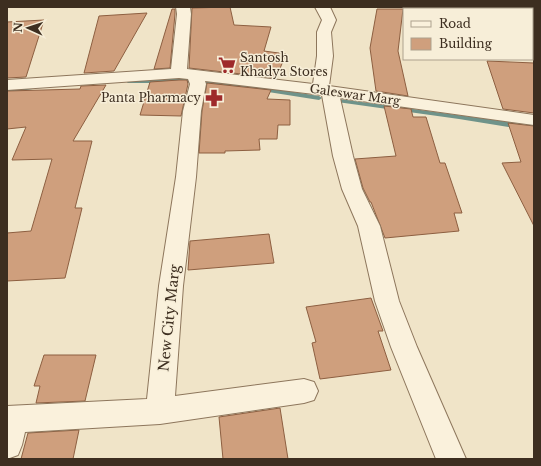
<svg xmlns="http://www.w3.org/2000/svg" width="541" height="466" font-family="'Libre Baskerville',serif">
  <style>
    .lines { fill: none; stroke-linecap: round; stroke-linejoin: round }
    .stream { fill: #6f938a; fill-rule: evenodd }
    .building { fill: #cf9f7d; stroke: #8d5f41 }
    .minor-casing { stroke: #8d765c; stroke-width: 2 }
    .minor { fill: #faf1dc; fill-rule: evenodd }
    .labels { text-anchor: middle; stroke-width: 3; stroke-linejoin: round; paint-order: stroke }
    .far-poi-label { font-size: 12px; fill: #3d2e20; stroke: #f7eed8; text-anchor: start }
    .far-street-label { font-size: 12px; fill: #3d2e20; stroke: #f7eed8 }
    .street-label { font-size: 14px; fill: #3d2e20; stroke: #f7eed8 }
  </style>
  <rect width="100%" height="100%" fill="#f0e4c8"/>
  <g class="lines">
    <g class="stream">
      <path d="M 162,78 L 188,79 L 191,81 L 188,83 L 128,83 L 125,81 L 128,79 Z"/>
      <path d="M 202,81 L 230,82 L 319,96 L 322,98 L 319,100 L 230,86 L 200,84 L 200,82 Z"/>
      <path d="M 31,86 L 33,87 L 33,89 L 7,93 L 7,89 Z"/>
      <path d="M 332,98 L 509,122 L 534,127 L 534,131 L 459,119 L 330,101 L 329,100 Z"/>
    </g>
  </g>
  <g class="building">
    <path d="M 230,7 L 234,25 L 271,27 L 264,51 L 286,54 L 276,78 L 189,68 L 192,8 Z"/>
    <path d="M 172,9 L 175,9 L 175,14 L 170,68 L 154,69 Z"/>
    <path d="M 377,9 L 403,9 L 398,51 L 408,96 L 376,91 L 370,48 Z"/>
    <path d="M 147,13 L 114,71 L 84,73 L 99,16 Z"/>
    <path d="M 44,20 L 26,77 L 7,78 L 7,22 Z"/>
    <path d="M 487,61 L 534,63 L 534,113 L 503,109 Z"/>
    <path d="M 179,80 L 187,80 L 188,84 L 181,116 L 140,115 L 150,82 Z"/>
    <path d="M 207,83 L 271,90 L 267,99 L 290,100 L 290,125 L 278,125 L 277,139 L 259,139 L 260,150 L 225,151 L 225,153 L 199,153 L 202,111 Z"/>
    <path d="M 106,85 L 73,141 L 92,141 L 75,208 L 82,208 L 65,278 L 7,281 L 7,233 L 31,231 L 52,159 L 12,160 L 26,127 L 7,129 L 7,91 L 80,89 L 81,86 Z"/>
    <path d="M 384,106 L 411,109 L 413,117 L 426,117 L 440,163 L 445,163 L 462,213 L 454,213 L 459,231 L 385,238 L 371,202 L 370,202 L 363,188 L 355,159 L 396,156 Z"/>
    <path d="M 508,123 L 534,126 L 534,226 L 502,163 L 521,162 Z"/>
    <path d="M 269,234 L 274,263 L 188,270 L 190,241 Z"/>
    <path d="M 371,298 L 383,331 L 378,331 L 391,370 L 320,379 L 312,343 L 316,342 L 306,307 Z"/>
    <path d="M 44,355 L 96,355 L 85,401 L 36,403 L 40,386 L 34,386 Z"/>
    <path d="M 280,408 L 288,459 L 223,459 L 219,417 Z"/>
    <path d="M 79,430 L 73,459 L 21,459 L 28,433 Z"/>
  </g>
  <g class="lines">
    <g class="minor-casing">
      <g id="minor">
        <path d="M 176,7 L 190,7 L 191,14 L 187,69 L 313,84 L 317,56 L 317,32 L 322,20 L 315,7 L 330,7 L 336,20 L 331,32 L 333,56 L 329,86 L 534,115 L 534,125 L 340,98 L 353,156 L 362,189 L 380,226 L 399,301 L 417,347 L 466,459 L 436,459 L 391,347 L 375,301 L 358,226 L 342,189 L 333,156 L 322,95 L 205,81 L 206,84 L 201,111 L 196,177 L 183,286 L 175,396 L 304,379 L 314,382 L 318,391 L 314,400 L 304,403 L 160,424 L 25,432 L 22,445 L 18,455 L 7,459 L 7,406 L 147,399 L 159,286 L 176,177 L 183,111 L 190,84 L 188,79 L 179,78 L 7,90 L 7,80 L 171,69 L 177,14 Z"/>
        <path d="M 512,7 L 526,7 L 527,9 L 513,9 Z"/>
        <rect x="532" y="19" width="2" height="9"/>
        <path d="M 532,38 L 534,38 L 534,52 L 532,51 Z"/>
      </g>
    </g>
    <use href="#minor" class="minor"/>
  </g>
  <defs>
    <g id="supermarket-bare" transform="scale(1.38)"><path d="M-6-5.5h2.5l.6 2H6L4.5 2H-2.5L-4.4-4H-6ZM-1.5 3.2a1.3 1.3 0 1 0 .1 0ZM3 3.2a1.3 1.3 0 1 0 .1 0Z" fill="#9e2a2b" stroke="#f7eed8" stroke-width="2.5" paint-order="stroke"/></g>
    <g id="pharmacy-bare" transform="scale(1.38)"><path d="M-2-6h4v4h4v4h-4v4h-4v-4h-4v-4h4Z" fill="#9e2a2b" stroke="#f7eed8" stroke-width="2.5" paint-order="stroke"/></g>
  </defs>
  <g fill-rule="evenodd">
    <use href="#supermarket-bare" x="227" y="65"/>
    <use href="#pharmacy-bare" x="214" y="98"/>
  </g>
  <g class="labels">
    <g class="far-poi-label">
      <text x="240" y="62">Santosh<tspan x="240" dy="14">Khadya Stores</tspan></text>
      <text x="201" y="102" text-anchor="end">Panta Pharmacy</text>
    </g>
    <g class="far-street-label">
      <text transform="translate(355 95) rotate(8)" y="4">Galeswar Marg</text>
    </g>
    <g class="street-label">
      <text transform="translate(169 318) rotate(-84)" y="5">New City Marg</text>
    </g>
  </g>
  <rect width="541" height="466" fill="none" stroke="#3d2e20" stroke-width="16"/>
  <rect x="403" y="8" width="130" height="52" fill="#f7eed8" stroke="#ada18e"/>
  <rect x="411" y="21" width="20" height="6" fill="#faf1dc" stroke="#ada18e"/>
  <text x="439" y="28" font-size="12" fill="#3d2e20">Road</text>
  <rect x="411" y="38" width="20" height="12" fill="#cf9f7d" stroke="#ada18e"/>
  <text x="439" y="48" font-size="12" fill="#3d2e20">Building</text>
  <g transform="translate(28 28) rotate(273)" stroke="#f7eed8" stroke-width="3" paint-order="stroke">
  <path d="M0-3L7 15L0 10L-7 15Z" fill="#3d2e20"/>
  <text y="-6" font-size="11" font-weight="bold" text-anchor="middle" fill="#3d2e20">N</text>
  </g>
</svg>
